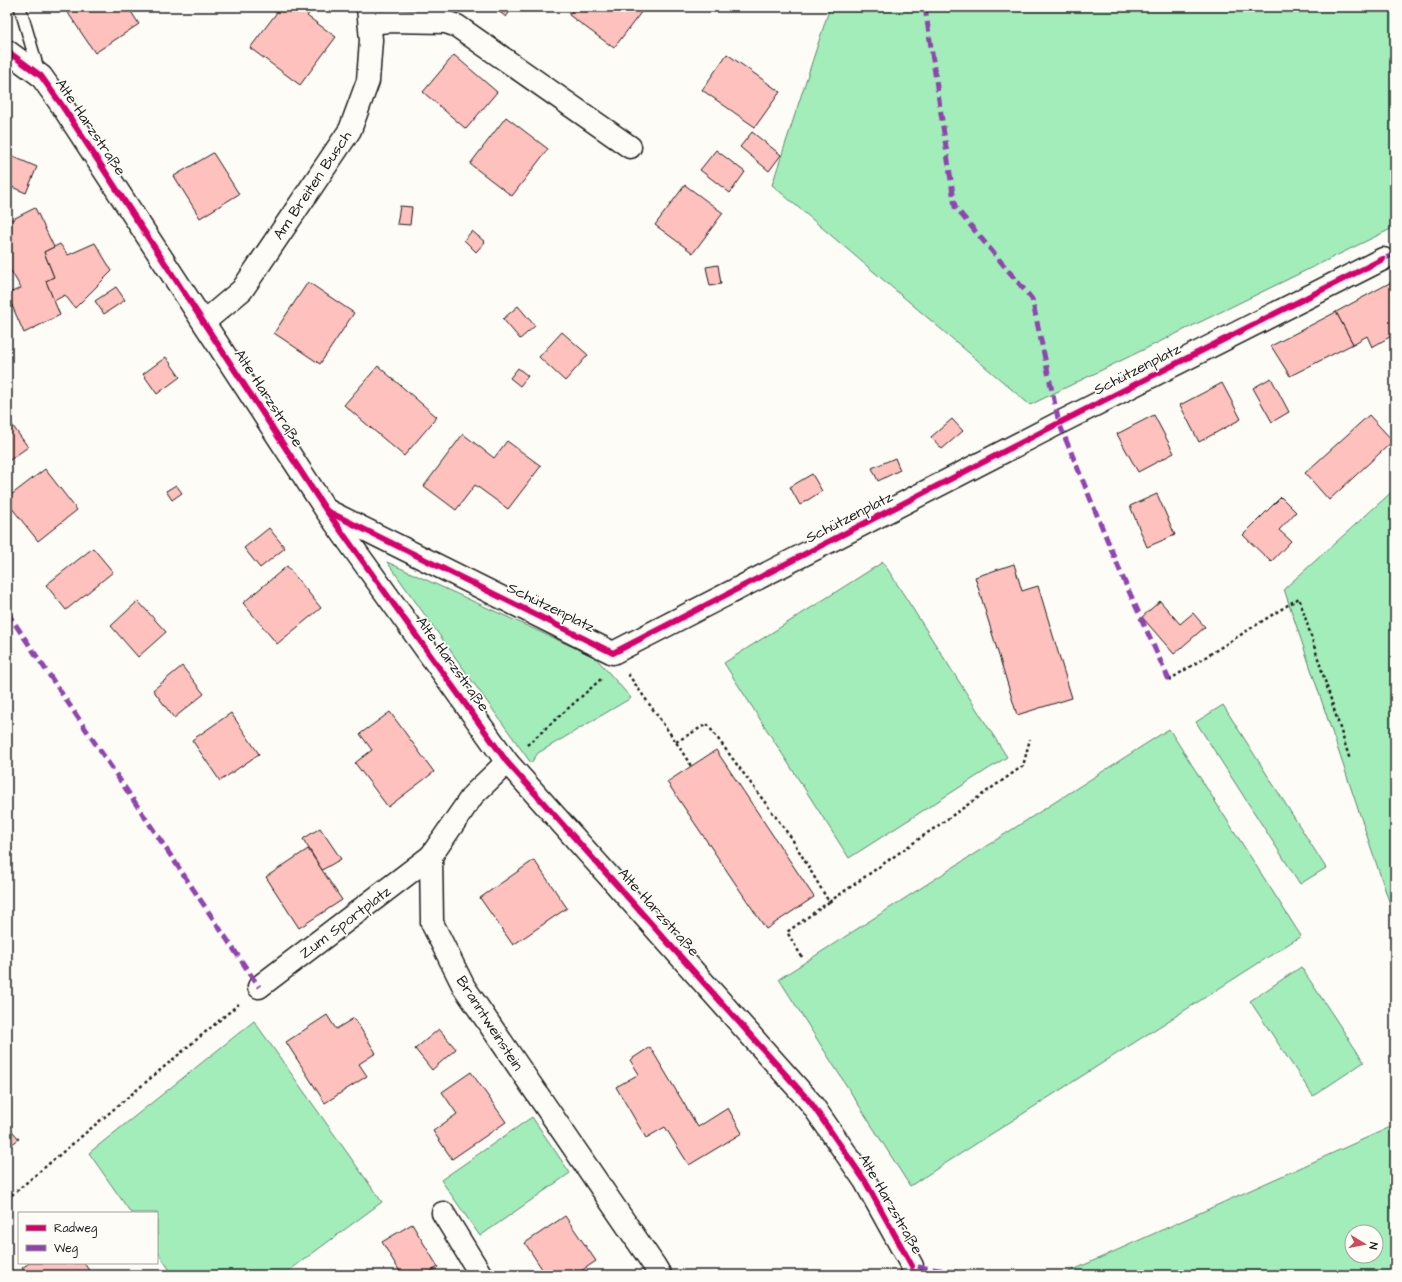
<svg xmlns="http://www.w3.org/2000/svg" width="1402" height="1282" font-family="'Architects Daughter',sans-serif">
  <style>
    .green { fill: #a3edbb; stroke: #60846c; fill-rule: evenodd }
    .building { fill: #fec1bd; stroke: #1c1c1c }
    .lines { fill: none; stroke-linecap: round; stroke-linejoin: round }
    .service-casing { stroke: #1c1c1c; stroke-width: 14 }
    .minor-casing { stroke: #1c1c1c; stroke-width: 25 }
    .path { stroke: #1c1c1c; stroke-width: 2.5; stroke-dasharray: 3 3; stroke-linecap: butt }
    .service { stroke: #fdfcf7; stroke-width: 11 }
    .minor { stroke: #fdfcf7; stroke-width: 22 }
    .quiet { stroke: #8e44ad; stroke-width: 5; stroke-dasharray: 10 5; stroke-linecap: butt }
    .cycleway-casing { stroke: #fdfcf7; stroke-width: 8 }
    .cycleway { stroke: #d6006c; stroke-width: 6 }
    .labels { text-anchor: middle; stroke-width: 3.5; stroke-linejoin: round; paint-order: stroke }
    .street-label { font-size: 15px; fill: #1c1c1c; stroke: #fdfcf7 }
  </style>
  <rect width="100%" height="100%" fill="#fdfcf7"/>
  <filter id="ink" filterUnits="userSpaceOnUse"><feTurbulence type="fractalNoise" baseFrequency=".025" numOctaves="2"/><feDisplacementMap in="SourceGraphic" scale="8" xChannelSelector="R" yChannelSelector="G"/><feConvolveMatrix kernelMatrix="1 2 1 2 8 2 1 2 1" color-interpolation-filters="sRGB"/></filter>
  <g filter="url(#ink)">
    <g class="green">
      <path d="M 830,7 L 1395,7 L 1395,227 L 1030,405 L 772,185 Z"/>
      <path d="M 1395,489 L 1395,919 L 1284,589 Z"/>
      <path d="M 387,562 L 595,657 L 631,698 L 538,753 L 531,763 Z"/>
      <path d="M 883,562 L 1007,757 L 849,858 L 724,663 Z"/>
      <path d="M 1223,705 L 1326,868 L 1300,884 L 1196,722 Z"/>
      <path d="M 1169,729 L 1301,936 L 910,1186 L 779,979 Z"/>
      <path d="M 1301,967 L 1364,1062 L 1313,1096 L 1250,1001 Z"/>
      <path d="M 254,1021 L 382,1202 L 283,1275 L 173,1275 L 157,1251 L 157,1213 L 131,1213 L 89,1153 Z"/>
      <path d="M 532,1117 L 570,1173 L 480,1236 L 441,1180 Z"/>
      <path d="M 1395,1125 L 1395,1275 L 1062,1275 ZM 1352,1232 L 1376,1232 L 1376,1256 L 1352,1256 Z"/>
    </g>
    <g class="building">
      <path d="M 77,7 L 128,7 L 139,24 L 95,53 L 68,13 Z"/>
      <path d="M 281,7 L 314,7 L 307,16 L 336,37 L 300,85 L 250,48 Z"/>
      <path d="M 493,7 L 513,7 L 506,17 Z"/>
      <path d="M 575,7 L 645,7 L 614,48 L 569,15 Z"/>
      <path d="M 727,54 L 780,92 L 755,127 L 702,90 Z"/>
      <path d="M 454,55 L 497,92 L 466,129 L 423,92 Z"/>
      <path d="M 506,117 L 548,149 L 512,196 L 470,164 Z"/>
      <path d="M 752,132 L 781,155 L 769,171 L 740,147 Z"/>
      <path d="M 716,150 L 745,172 L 730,193 L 700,170 Z"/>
      <path d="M 213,153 L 239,194 L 200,218 L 174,176 Z"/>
      <path d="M 7,154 L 37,167 L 26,193 L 7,185 Z"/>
      <path d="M 685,185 L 723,213 L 693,253 L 655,225 Z"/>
      <path d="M 400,206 L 412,207 L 410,225 L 397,224 Z"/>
      <path d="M 35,208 L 54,247 L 44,252 L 54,277 L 46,281 L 60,315 L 24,333 L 7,294 L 21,288 L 11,271 L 7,272 L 7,255 L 10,255 L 7,247 L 7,222 Z"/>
      <path d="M 472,231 L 485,242 L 476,252 L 464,240 Z"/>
      <path d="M 95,243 L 112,271 L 75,308 L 65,295 L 54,301 L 46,281 L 54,277 L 44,252 L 60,244 L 68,255 Z"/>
      <path d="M 718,265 L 721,284 L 710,286 L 706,267 Z"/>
      <path d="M 1395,280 L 1395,324 L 1392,325 L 1395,331 L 1395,334 L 1372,347 L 1367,336 L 1353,344 L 1336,312 Z"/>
      <path d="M 308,282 L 354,313 L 320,364 L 274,333 Z"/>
      <path d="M 116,287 L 125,300 L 104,314 L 95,301 Z"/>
      <path d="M 518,306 L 535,326 L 520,339 L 503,319 Z"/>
      <path d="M 1336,312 L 1353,344 L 1290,376 L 1271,346 Z"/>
      <path d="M 562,332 L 588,355 L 565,381 L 539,357 Z"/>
      <path d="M 166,357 L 180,377 L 157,394 L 143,374 Z"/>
      <path d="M 378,366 L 437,417 L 404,456 L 344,405 Z"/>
      <path d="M 518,368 L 528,376 L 520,386 L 510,378 Z"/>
      <path d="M 1271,378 L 1289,412 L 1272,422 L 1253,388 Z"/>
      <path d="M 1222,383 L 1241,419 L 1199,442 L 1180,405 Z"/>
      <path d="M 1154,415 L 1174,453 L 1138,472 L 1117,434 Z"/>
      <path d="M 1369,415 L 1393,441 L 1329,500 L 1305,473 Z"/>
      <path d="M 7,418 L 28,447 L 7,462 Z"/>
      <path d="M 952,419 L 963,431 L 942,449 L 931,437 Z"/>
      <path d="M 463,434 L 494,458 L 507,441 L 541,466 L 508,509 L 475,485 L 456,510 L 424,486 Z"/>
      <path d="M 895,458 L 900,470 L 878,481 L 872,468 Z"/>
      <path d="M 45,469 L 77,510 L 38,541 L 7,502 L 7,498 Z"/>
      <path d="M 812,474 L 822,491 L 800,505 L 790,487 Z"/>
      <path d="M 176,485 L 182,493 L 172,500 L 166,491 Z"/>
      <path d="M 1157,494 L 1175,535 L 1147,547 L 1130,506 Z"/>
      <path d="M 1281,497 L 1296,512 L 1279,530 L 1291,541 L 1271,562 L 1243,535 Z"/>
      <path d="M 269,528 L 285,548 L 260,568 L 244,548 Z"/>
      <path d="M 93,548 L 113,572 L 66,610 L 46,585 Z"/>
      <path d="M 1014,564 L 1022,591 L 1038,586 L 1072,698 L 1017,715 L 975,577 Z"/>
      <path d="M 287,566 L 321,608 L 277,644 L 243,603 Z"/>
      <path d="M 138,601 L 166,632 L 138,657 L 111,626 Z"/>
      <path d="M 1160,601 L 1180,624 L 1193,613 L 1205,627 L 1174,654 L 1142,617 Z"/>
      <path d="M 182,666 L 204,694 L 174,718 L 153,690 Z"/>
      <path d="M 390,712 L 434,772 L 388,807 L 355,763 L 372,750 L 360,734 Z"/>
      <path d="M 231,713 L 259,754 L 220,781 L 192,740 Z"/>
      <path d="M 716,750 L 814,897 L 766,929 L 667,782 Z"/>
      <path d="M 320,828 L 341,859 L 322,870 L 303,839 Z"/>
      <path d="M 308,849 L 342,900 L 299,928 L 266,877 Z"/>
      <path d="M 534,860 L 567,908 L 513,945 L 480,898 Z"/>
      <path d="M 327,1015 L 336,1029 L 354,1018 L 376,1053 L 359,1064 L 367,1076 L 325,1103 L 286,1042 Z"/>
      <path d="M 439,1029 L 456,1049 L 432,1070 L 415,1049 Z"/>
      <path d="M 650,1047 L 698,1127 L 728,1108 L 742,1133 L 689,1165 L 665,1127 L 646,1138 L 616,1087 L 639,1074 L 630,1060 Z"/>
      <path d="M 471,1072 L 506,1122 L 452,1159 L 433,1131 L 457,1114 L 442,1092 Z"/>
      <path d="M 7,1125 L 19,1139 L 7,1148 Z"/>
      <path d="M 565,1216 L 596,1261 L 575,1275 L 546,1275 L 525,1243 Z"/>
      <path d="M 412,1224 L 438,1267 L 425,1275 L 402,1275 L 382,1242 Z"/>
      <path d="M 29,1263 L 84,1263 L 92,1275 L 27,1275 L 22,1268 Z"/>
    </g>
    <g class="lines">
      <g class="service-casing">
        <path id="service" d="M 20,7 L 39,72"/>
      </g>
      <g class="minor-casing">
        <g id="minor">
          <path d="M 370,23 L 389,21 L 446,22 L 457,26 L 630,147"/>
          <path d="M 7,51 L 41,76 L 61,104 L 326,510 L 507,762 L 811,1103 L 865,1181 L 912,1266"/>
          <path d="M 204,322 L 242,290 L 350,130 L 368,81 L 371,40 L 368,7"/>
          <path d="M 328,511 L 613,653 L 1059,423 L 1383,259"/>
          <path d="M 507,762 L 473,795 L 431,856 L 432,923 L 464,987 L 654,1265 L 660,1275"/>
          <path d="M 259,987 L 431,856"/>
          <path d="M 443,1213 L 481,1275"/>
        </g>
      </g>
      <g class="path">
        <path d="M 628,674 L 676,742 L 691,766"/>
        <path d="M 1169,680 L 1299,598 L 1350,760"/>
        <path d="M 676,742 L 707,724 L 792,839 L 829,902 L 1023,766 L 1030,739"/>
        <path d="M 527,745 L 600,680 L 602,677"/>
        <path d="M 802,957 L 787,932 L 829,902"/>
        <path d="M 7,1199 L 240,1003"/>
      </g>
      <use href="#service" class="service"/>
      <use href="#minor" class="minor"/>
      <g class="quiet">
        <path d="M 925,7 L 955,207 L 1032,299 L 1059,423 L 1123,578 L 1169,680"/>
        <path d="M 1383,259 L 1395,254"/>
        <path d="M 7,612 L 259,987"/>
        <path d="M 914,1275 L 912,1266 L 972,1275"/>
      </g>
      <g class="cycleway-casing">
        <g id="cycleway">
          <path d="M 7,51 L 41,76 L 61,104 L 326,510 L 507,762 L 811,1103 L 865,1181 L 912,1266"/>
          <path d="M 327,511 L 613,653 L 1059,423 L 1383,259"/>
        </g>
      </g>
      <use href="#cycleway" class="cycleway"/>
    </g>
  </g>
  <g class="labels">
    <g class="street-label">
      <text transform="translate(91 127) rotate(56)" y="5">Alte Harzstraße</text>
      <text transform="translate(312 185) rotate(-56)" y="5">Am Breiten Busch</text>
      <text transform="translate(1137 369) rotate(-27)" y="5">Schützenplatz</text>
      <text transform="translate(269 398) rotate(57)" y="5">Alte Harzstraße</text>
      <text transform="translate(849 517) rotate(-27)" y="5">Schützenplatz</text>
      <text transform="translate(551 607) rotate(26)" y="5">Schützenplatz</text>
      <text transform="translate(453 664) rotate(54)" y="5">Alte Harzstraße</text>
      <text transform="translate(659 912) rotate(48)" y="5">Alte Harzstraße</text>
      <text transform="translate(345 922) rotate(-37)" y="5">Zum Sportplatz</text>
      <text transform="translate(490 1023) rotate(57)" y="5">Branntweinstein</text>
      <text transform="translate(891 1204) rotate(60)" y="5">Alte Harzstraße</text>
    </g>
  </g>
  <rect width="1402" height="1282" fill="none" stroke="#fdfcf7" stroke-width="24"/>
  <rect x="12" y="12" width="1378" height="1258" fill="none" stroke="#1c1c1c" stroke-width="1.5" filter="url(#ink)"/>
  <rect x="18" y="1212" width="140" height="52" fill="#fdfcf7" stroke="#a3a29f"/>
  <rect x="26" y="1225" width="20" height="6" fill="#d6006c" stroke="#a3a29f"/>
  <text x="54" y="1232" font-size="12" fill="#1c1c1c">Radweg</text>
  <rect x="26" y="1245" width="20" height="6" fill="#8e44ad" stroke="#a3a29f"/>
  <text x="54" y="1252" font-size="12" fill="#1c1c1c">Weg</text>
  <g transform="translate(1364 1244) rotate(100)"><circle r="19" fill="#fdfcf7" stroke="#a3a29f"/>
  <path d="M0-3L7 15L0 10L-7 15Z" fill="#d1495b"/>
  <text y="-6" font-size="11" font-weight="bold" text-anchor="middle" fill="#1c1c1c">N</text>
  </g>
</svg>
